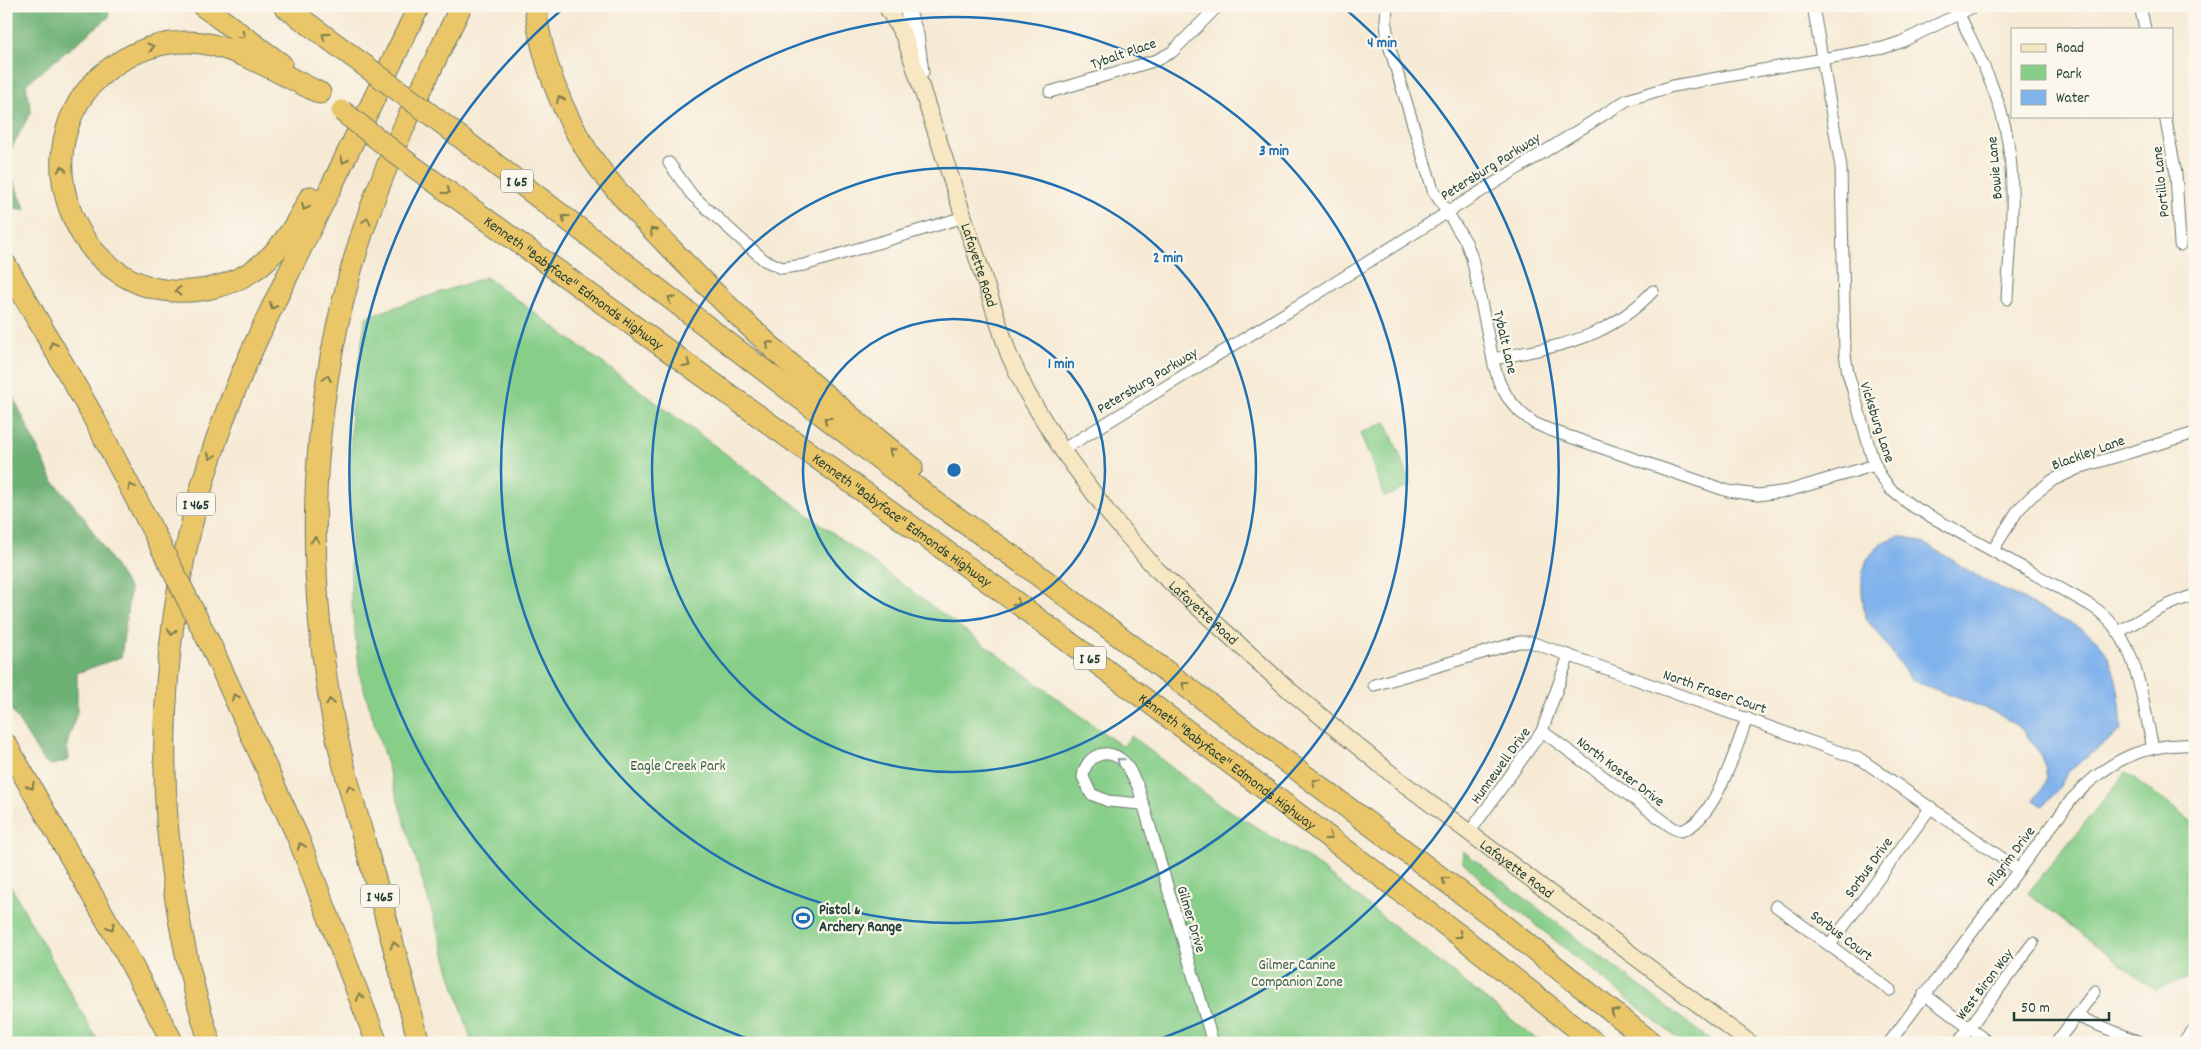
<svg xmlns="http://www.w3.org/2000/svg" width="2201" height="1049" font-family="Dekko,sans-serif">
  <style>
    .green { fill: #87ce89; stroke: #53865e }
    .forest { fill: #6db175; stroke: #467754 }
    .water { fill: #80b2ec; stroke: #507890 }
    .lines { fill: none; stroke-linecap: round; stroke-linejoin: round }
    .minor-casing { stroke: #6a7a6c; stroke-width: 13 }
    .tertiary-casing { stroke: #6a7a6c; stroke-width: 17 }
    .secondary-casing { stroke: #6a7a6c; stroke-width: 18 }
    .motorway-casing { stroke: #6a7a6c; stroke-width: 23 }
    .minor { stroke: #fff; stroke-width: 11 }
    .tertiary { stroke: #fff; stroke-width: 15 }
    .secondary { stroke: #f7e8c3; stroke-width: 16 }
    .motorway { stroke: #ebc669; stroke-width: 21 }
    .motorway-bridge-casing { stroke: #6a7a6c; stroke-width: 23; stroke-linecap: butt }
    .motorway-bridge { stroke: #ebc669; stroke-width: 21 }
    .oneway { stroke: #7b7b4c }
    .oneway2 { stroke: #8f9e9a }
    .ring { fill: none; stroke: #1f6fb2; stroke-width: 2.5 }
    .labels { text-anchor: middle; stroke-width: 4.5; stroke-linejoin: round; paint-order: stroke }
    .shield { fill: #fbf7ec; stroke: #61756b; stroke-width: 1 }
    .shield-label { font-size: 14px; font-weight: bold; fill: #1f3d34 }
    .street-label { font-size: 15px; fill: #1f3d34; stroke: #fbf7ec }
    .park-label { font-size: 15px; fill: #396149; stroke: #fbf7ec }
    .poi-label { font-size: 15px; font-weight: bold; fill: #1f3d34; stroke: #fbf7ec; text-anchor: start }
    .centre { fill: #1f6fb2; stroke: #fbf7ec; stroke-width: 2.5 }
    .ring-label { font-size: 15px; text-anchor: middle; font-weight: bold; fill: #1f6fb2; stroke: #fbf7ec; stroke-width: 4.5; stroke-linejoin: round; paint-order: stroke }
  </style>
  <rect width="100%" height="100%" fill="#fbf7ec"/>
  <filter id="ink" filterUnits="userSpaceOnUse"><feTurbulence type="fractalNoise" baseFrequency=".02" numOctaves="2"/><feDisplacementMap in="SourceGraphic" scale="10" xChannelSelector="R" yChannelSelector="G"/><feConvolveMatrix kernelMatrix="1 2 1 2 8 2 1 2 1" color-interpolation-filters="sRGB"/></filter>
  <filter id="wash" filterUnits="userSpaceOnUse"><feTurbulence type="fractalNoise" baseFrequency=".0096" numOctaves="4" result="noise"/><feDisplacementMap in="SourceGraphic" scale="20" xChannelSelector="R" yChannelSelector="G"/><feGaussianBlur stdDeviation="1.12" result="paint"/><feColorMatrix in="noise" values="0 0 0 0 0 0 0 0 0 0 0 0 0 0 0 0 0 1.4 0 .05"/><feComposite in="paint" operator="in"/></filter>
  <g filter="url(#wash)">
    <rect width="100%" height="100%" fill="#f6ead5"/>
    <g class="green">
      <path d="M 486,277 L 1123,747 L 1131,736 L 1220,805 L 1312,861 L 1541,1043 L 472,1043 L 360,676 L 351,596 L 351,410 L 366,317 Z"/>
      <path d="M 1386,422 L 1412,485 L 1385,497 L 1360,433 Z"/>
      <path d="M 2126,772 L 2195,824 L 2195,971 L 2191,977 L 2155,990 L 2028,893 Z"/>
      <path d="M 1463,851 L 1714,1043 L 1683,1043 L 1486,885 L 1462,861 Z"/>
      <path d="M 6,878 L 99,1043 L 6,1043 Z"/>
    </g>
    <g class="forest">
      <path d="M 6,6 L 109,6 L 109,17 L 26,84 L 31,112 L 6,158 Z"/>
      <path d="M 6,164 L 26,210 L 6,206 Z"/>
      <path d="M 6,381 L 52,479 L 83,516 L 130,590 L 121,657 L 77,673 L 77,712 L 67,744 L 69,760 L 53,765 L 44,762 L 6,701 Z"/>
    </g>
    <path class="water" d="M 1899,536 C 1930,540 1956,565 1983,579 C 2008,592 2033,604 2057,617 C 2069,623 2084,629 2094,638 C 2116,656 2122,703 2121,730 L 2068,772 L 2057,791 L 2043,806 L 2034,800 L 2047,780 L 2045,766 L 2039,752 L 2023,730 L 1997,713 L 1911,680 L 1879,634 L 1865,618 L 1862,594 L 1862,575 L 1867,559 L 1881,543 Z"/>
  </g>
  <g filter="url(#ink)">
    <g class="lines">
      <g class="minor-casing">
        <g id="minor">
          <path d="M 1387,6 L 1386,20 L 1388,42 L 1433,190 L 1466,242 L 1472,258 L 1494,365 L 1499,382 L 1508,398 L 1520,412 L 1534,423 L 1550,430 L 1728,491 L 1758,495 L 1788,491 L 1875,465"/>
          <path d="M 1813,6 L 1841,167 L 1845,354 L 1848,373 L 1872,457 L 1879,473 L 1890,489 L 1912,506 L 2090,605 C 2138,634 2141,697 2153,748"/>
          <path d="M 2140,6 L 2145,29"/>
          <path d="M 1959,14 C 1976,51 1996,87 2005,127 C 2018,183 2010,242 2007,299"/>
          <path d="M 1050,92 L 1157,60 L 1172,52 L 1218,6"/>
          <path d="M 2165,116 L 2176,174 L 2180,245"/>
          <path d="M 669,163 L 692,195 L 764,260 L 782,268 L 804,265 L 964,217"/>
          <path d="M 1493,359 C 1557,346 1606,341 1653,291"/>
          <path d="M 1062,450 L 1317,294 L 1627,100 L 1673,86 L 1883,48 L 1901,42 L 1975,6"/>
          <path d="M 1993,550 L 2018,510 L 2033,495 L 2053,480 L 2081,467 L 2195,433"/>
          <path d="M 2119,632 C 2143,617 2168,603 2195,595"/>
          <path d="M 1374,685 L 1519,642 L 1531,642 L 1862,760 L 2019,870"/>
          <path d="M 1542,731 L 1673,828 L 1681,831 C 1715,821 1736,749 1747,718"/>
          <path d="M 1141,804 L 1108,801 L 1091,794 L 1083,777 C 1085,755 1108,746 1124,762 C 1130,768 1133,779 1138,786 L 1213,1043"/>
          <path d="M 1469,833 L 1542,731 L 1569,655"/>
          <path d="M 1776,906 L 1890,990"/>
          <path d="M 1830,945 L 1931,807"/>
          <path d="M 1924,994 L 1989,1043"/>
          <path d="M 2076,1016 L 2142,1043"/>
          <path d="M 1889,1043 L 2072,799 C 2107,761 2143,743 2195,745"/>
          <path d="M 1958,1043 L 2033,943"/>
          <path d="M 2056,1043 L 2095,991"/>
          <path d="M 2183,1043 L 2195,1028"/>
        </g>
      </g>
      <g class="tertiary-casing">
        <path id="tertiary" d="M 906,6 L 916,35 L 921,72"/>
      </g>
      <g class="secondary-casing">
        <g id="secondary">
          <path id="s1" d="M 886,6 L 905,38 L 1009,355 L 1027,393 L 1062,450 L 1109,514 L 1155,568 L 1289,690 L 1395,777 L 1750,1043"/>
        </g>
      </g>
      <g class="motorway-casing">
        <g id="motorway">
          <path d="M 203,6 L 281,64"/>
          <path d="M 284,6 L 364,65"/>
          <path d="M 535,6 C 541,58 561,111 589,154 C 614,191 646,223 676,254 C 750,331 830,401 912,467"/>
          <path d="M 430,114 L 946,510 L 1022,563 L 1488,913 L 1652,1043"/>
          <path id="s2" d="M 407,162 L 1001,591 L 1463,938 L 1595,1043"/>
          <path d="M 310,197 C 286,246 258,282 200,290 C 73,308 9,135 116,64 C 142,47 172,39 202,43 C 239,48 286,77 320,93"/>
          <path d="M 6,265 L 90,411 L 153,531"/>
          <path d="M 211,646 L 299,840 L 377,1043"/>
          <path d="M 6,744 L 127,956 L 173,1043"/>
          <path d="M 210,1043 C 147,849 150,631 217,438 C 240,370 274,303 306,238 C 344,161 381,84 419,6"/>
          <path d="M 419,1043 C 402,975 383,907 364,840 C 353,800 341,760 333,719 C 301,549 312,377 369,213 C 394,142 429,74 461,6"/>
        </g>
      </g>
      <use href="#minor" class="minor"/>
      <use href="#tertiary" class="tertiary"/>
      <use href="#secondary" class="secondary"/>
      <use href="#motorway" class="motorway"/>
      <g class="motorway-bridge-casing">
        <g id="motorway-bridge">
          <path d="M 364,65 L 430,114"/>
          <path d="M 342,111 L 407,162"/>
          <path d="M 153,531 L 211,646"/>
        </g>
      </g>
      <use href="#motorway-bridge" class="motorway-bridge"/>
    </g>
    <defs><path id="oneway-chevron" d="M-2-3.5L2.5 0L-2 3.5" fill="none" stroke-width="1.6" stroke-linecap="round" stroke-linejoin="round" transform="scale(1.25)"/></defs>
    <g class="oneway">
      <use href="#oneway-chevron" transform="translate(242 35) rotate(36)"/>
      <use href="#oneway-chevron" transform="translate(325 36) rotate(-144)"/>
      <use href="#oneway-chevron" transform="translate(151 47) rotate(-16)"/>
      <use href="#oneway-chevron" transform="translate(560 99) rotate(-113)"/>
      <use href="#oneway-chevron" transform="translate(344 160) rotate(116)"/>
      <use href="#oneway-chevron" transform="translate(62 169) rotate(-91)"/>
      <use href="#oneway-chevron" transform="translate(447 191) rotate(36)"/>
      <use href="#oneway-chevron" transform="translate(305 207) rotate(116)"/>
      <use href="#oneway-chevron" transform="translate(565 218) rotate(-142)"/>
      <use href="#oneway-chevron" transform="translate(367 221) rotate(-72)"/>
      <use href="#oneway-chevron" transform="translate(653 231) rotate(-134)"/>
      <use href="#oneway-chevron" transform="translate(178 291) rotate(-177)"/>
      <use href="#oneway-chevron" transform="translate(671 299) rotate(-142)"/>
      <use href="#oneway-chevron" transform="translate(273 306) rotate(114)"/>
      <use href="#oneway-chevron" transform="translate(769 344) rotate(-138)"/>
      <use href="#oneway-chevron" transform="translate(53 345) rotate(-119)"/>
      <use href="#oneway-chevron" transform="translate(687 364) rotate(36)"/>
      <use href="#oneway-chevron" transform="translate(327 378) rotate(-80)"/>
      <use href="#oneway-chevron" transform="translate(827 420) rotate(-142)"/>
      <use href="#oneway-chevron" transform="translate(892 451) rotate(-141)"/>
      <use href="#oneway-chevron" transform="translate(211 456) rotate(108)"/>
      <use href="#oneway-chevron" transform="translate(131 487) rotate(-118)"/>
      <use href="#oneway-chevron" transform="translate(315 540) rotate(-91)"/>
      <use href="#oneway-chevron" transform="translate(1017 603) rotate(37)"/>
      <use href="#oneway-chevron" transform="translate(172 632) rotate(96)"/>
      <use href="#oneway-chevron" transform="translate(1185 685) rotate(-143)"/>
      <use href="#oneway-chevron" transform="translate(235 697) rotate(-115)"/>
      <use href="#oneway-chevron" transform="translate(330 702) rotate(-99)"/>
      <use href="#oneway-chevron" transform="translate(1315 782) rotate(-143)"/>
      <use href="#oneway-chevron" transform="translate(31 786) rotate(60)"/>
      <use href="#oneway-chevron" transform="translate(350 788) rotate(-105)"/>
      <use href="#oneway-chevron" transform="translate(1329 837) rotate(37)"/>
      <use href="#oneway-chevron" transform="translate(301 846) rotate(-112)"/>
      <use href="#oneway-chevron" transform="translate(1445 880) rotate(-143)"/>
      <use href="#oneway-chevron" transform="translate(111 927) rotate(61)"/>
      <use href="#oneway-chevron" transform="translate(1459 935) rotate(37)"/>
      <use href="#oneway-chevron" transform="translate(394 945) rotate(-106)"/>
      <use href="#oneway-chevron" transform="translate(360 997) rotate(-111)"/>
      <use href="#oneway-chevron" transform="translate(1614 1012) rotate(-141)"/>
    </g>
    <use class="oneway2" href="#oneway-chevron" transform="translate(1120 761) rotate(-139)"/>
  </g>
  <g class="ring">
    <circle cx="954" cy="470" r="151"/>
    <circle cx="954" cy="470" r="302"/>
    <circle cx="954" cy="470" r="453"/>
    <path d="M757 1042A605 605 0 0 1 565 7M1343 7A605 605 0 0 1 1151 1042"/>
  </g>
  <defs>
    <g id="stadium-ring" transform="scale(1.125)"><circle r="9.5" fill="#fbf7ec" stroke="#1f6fb2" stroke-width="1.5"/><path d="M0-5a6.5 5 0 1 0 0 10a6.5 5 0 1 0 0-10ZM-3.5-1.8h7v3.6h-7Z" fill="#1f6fb2"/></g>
  </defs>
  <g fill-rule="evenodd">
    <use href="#stadium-ring" x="803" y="918"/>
  </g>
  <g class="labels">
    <g class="shield">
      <rect x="501" y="169.5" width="32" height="23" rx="4"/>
      <rect x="177" y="492.5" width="38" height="23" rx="4"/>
      <rect x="1074" y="646.5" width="32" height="23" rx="4"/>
      <rect x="361" y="884.5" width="38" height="23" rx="4"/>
    </g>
    <g class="shield-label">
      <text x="517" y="186">I 65</text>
      <text x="196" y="509">I 465</text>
      <text x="1090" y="663">I 65</text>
      <text x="380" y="901">I 465</text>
    </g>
    <g class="street-label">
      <text transform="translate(1123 53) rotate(-19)" y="5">Tybalt Place</text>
      <text transform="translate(1490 166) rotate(-32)" y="5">Petersburg Parkway</text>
      <text transform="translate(1994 168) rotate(-95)" y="5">Bowie Lane</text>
      <text transform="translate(2160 182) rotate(-96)" y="5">Portillo Lane</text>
      <text dy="5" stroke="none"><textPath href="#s1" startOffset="276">Lafayette Road</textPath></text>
      <text dy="5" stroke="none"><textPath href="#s2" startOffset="206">Kenneth "Babyface" Edmonds Highway</textPath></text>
      <text transform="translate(1506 342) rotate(77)" y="5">Tybalt Lane</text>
      <text transform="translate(1147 380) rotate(-31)" y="5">Petersburg Parkway</text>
      <text transform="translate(1878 422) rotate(72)" y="5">Vicksburg Lane</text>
      <text transform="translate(2088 452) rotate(-20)" y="5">Blackley Lane</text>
      <text dy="5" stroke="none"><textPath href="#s2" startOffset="611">Kenneth "Babyface" Edmonds Highway</textPath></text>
      <text dy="5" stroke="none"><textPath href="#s1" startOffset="696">Lafayette Road</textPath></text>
      <text transform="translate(1715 691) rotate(19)" y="5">North Fraser Court</text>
      <text dy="5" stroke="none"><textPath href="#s2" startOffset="1016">Kenneth "Babyface" Edmonds Highway</textPath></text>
      <text transform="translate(1500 765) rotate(-54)" y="5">Hunnewell Drive</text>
      <text transform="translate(1621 771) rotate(37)" y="5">North Koster Drive</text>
      <text transform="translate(2010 856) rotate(-53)" y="5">Pilgrim Drive</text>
      <text transform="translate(1868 867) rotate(-54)" y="5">Sorbus Drive</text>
      <text dy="5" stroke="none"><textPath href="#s1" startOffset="1101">Lafayette Road</textPath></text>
      <text transform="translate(1192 919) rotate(73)" y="5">Gilmer Drive</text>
      <text transform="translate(1842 935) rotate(37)" y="5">Sorbus Court</text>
      <text transform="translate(1984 984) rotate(-53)" y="5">West Biron Way</text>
    </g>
    <g class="park-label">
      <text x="678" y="770">Eagle Creek Park</text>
      <text x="1297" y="969">Gilmer Canine<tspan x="1297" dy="17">Companion Zone</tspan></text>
    </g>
    <g class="poi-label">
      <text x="819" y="914">Pistol &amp;<tspan x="819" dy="17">Archery Range</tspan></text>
    </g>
  </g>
  <circle cx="954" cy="470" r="8" class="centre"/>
  <g class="ring-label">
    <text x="1382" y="47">4 min</text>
    <text x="1274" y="155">3 min</text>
    <text x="1168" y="262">2 min</text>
    <text x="1061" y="368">1 min</text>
  </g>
  <rect width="2201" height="1049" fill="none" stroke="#fbf7ec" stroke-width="25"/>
  <rect x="2011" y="28" width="162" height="90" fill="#fbf7ec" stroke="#a3ada2"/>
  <rect x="2021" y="44" width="25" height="8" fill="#f7e8c3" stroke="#a3ada2"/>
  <text x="2056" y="52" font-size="15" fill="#1f3d34">Road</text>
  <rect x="2021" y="65" width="25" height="15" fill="#87ce89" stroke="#a3ada2"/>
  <text x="2056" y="78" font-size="15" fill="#1f3d34">Park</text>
  <rect x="2021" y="90" width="25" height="15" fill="#80b2ec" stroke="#a3ada2"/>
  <text x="2056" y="102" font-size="15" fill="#1f3d34">Water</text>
  <path d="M2014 1012v8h95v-8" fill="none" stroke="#1f3d34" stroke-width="2.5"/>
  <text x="2021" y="1012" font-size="15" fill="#1f3d34" stroke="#fbf7ec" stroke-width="4" paint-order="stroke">50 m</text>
</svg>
